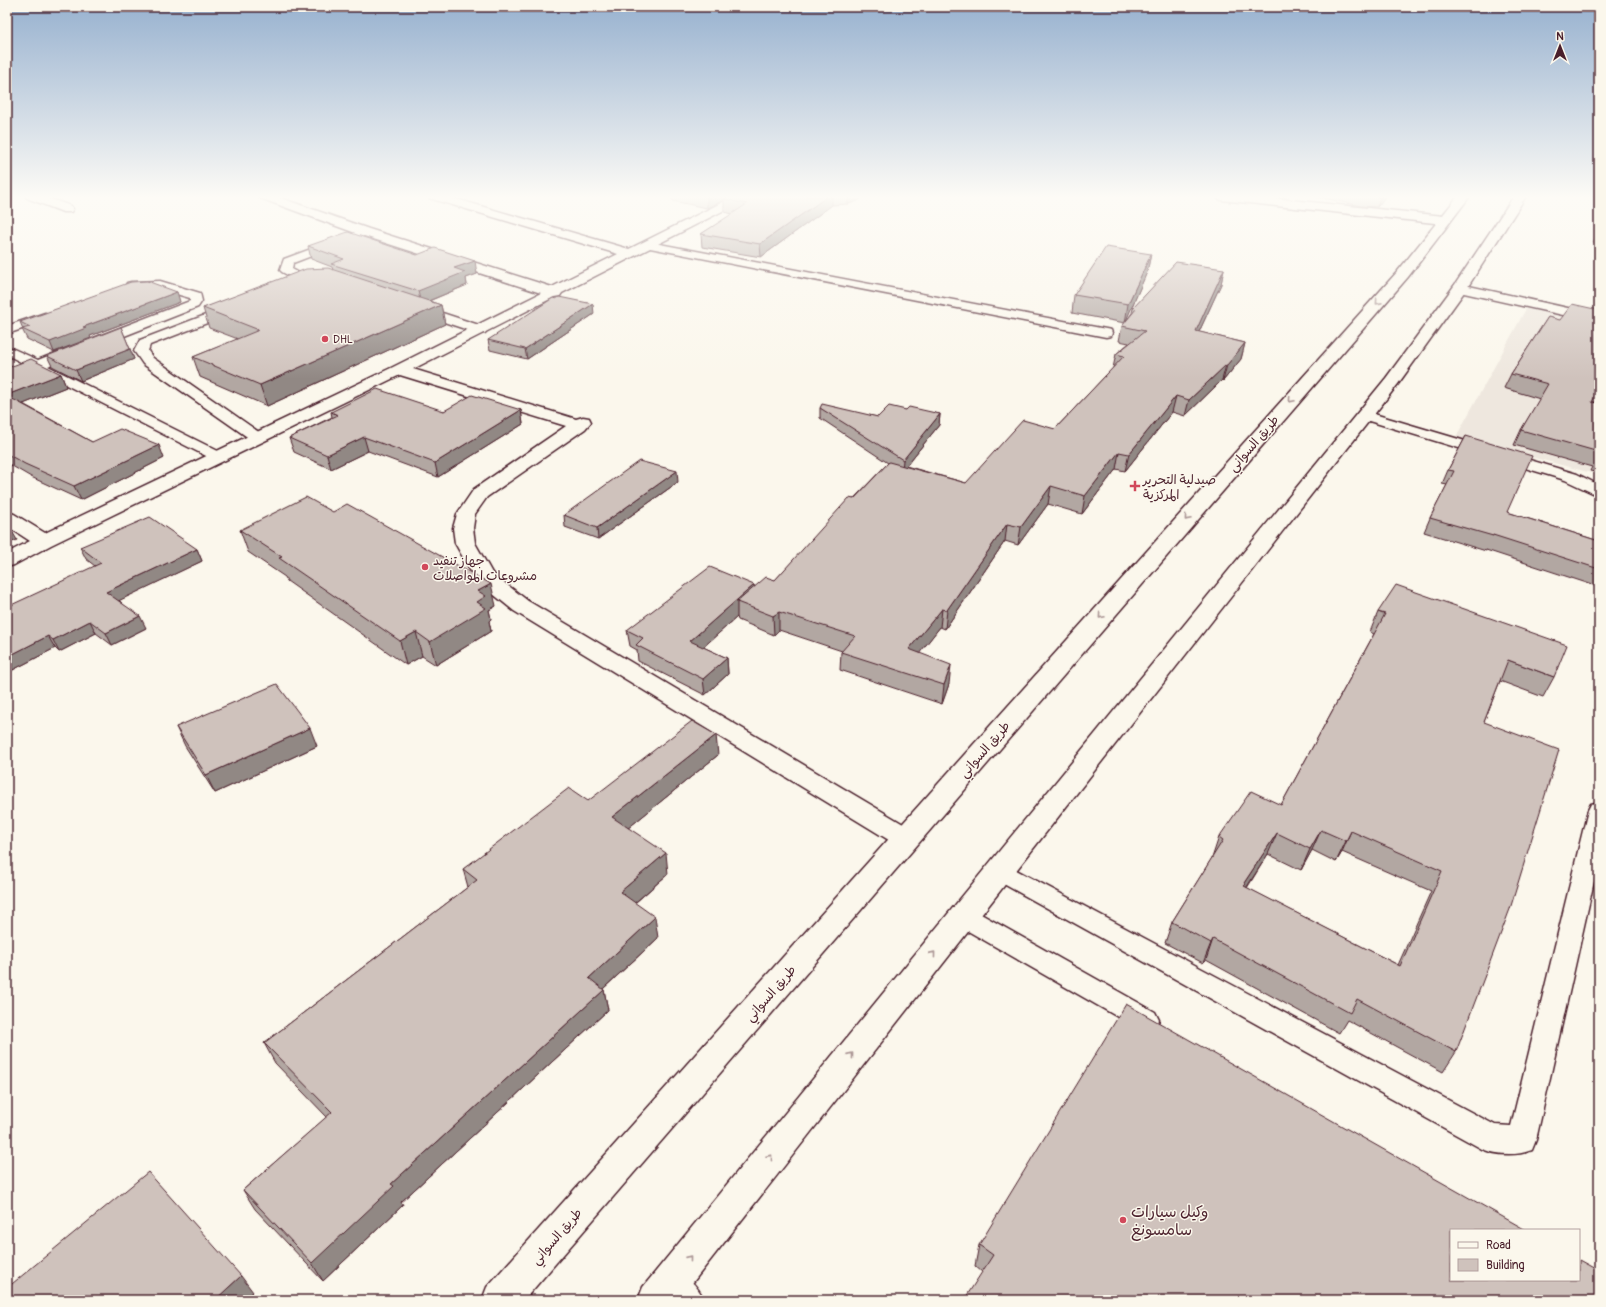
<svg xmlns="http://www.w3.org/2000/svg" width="1606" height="1307" font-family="Pangolin,'Playpen Sans Arabic',sans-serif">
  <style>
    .built { fill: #eee7de }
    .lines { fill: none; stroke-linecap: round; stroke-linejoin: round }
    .service-casing { stroke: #4a1f2b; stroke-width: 3 }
    .minor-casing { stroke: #4a1f2b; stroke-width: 3 }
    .trunk-casing { stroke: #4a1f2b; stroke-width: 3 }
    .service { fill: #fbf7ec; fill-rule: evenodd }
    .minor { fill: #fbf7ec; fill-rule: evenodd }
    .trunk { fill: #fbf7ec; fill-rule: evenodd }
    .wall { fill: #b2a7a2; stroke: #4a1f2b; fill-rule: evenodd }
    .shaded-wall { fill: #918884; stroke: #4a1f2b }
    .building { fill: #cfc2bc; stroke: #4a1f2b; fill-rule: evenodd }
    .oneway { stroke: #ab9695 }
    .poi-dot { fill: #d1495b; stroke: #fbf7ec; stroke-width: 1.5 }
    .labels { text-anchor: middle; stroke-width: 3; stroke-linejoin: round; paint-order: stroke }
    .far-poi-label { font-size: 11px; fill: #4a1f2b; stroke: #fbf7ec; text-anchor: start }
    .street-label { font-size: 13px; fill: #4a1f2b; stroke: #fbf7ec }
    .poi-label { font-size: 13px; fill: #4a1f2b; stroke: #fbf7ec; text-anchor: start }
    .near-poi-label { font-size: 16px; fill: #4a1f2b; stroke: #fbf7ec; text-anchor: start }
  </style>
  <rect width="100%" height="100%" fill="#fbf7ec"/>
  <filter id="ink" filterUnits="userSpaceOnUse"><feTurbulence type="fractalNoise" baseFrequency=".025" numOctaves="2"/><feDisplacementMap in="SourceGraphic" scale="8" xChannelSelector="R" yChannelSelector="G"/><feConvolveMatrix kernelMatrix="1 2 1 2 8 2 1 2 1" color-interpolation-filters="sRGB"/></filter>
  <g filter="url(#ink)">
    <path class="built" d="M 1527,307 L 1599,323 L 1599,475 L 1456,437 Z"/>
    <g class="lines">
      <g class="service-casing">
        <g id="service">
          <path d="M 365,229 L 369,230 L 370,232 L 369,234 L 293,263 L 292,269 L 312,280 L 314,282 L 312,284 L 304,284 L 282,272 L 280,270 L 284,259 Z"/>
          <path d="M 649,242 L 1106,329 L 1111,330 L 1112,333 L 1111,336 L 1106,337 L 645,247 L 643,245 Z"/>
          <path d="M 160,281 L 200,293 L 202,301 L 198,307 L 104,344 L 94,344 L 93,341 L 94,338 L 190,301 L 190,298 L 159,289 L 131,290 L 127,289 L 125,286 L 127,283 L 131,282 Z"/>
          <path d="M 418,305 L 485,327 L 487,330 L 485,333 L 477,333 L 414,312 L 412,309 L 414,306 Z"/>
          <path d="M 229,306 L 233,307 L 235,310 L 233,313 L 150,345 L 148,351 L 153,358 L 263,435 L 265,438 L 263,441 L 258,442 L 253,441 L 143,364 L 134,351 L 140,340 Z"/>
          <path d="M 45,313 L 49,314 L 51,317 L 49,320 L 7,334 L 7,326 Z"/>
          <path d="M 7,346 L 38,360 L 68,348 L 78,348 L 80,351 L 78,354 L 48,366 L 224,454 L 227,457 L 224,460 L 219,462 L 214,460 L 7,355 Z"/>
          <path d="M 1364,411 L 1577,474 L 1599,485 L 1599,496 L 1565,480 L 1359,418 L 1357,415 L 1359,412 Z"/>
          <path d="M 1599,802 L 1599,859 L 1536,1140 L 1532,1150 C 1517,1156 1497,1155 1482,1149 L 991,877 L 987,871 L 991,865 L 999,862 L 1007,865 L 1495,1125 L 1511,1126 L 1588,810 L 1591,804 Z"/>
          <path d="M 963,906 L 972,909 L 1155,1012 L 1159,1020 L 1155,1028 L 1146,1032 L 1137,1028 L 954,923 L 951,916 L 954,909 Z"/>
          <path d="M 669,1267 C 685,1274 697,1284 704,1300 L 665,1300 L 658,1294 L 653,1283 L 658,1272 Z"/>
        </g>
      </g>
      <g class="minor-casing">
        <g id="minor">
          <path d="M 25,196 L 42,196 L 71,206 L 73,209 L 71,212 L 63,212 L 27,198 Z"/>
          <path d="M 258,196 L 275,196 L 369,229 L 552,287 L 618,254 L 429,198 L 427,196 L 446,196 L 629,249 L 735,196 L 750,196 L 748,198 L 562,293 L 560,296 L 554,297 L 413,369 L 576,419 L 583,417 L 589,418 L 591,422 L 585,429 L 487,497 L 475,514 L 473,528 L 475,543 L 492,573 L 528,601 L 915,831 L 919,838 L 915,845 L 906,848 L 897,845 L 514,611 L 477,581 L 474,577 L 455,543 L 453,528 L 457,514 L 474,489 L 566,426 L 400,375 L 51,545 L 14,565 L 7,567 L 7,553 L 30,541 L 7,526 L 7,512 L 14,514 L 45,533 L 393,367 L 541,293 L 361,235 L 260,198 Z"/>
          <path d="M 1215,196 L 1254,196 L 1444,216 L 1448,217 L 1450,220 L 1448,223 L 1444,224 L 1221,200 L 1217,198 Z"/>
          <path d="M 1460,284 L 1599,315 L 1599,323 L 1455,291 L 1453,288 L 1455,285 Z"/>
        </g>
      </g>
      <g class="trunk-casing">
        <g id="trunk">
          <path d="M 1458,196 L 1470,196 L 1408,277 L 524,1300 L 482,1300 L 487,1287 L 1398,271 Z"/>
          <path d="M 1514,196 L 1526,196 L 1467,288 L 1398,384 L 679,1300 L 638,1300 L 643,1287 L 1386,378 L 1454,286 Z"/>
        </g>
      </g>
      <use href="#service" class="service"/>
      <use href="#minor" class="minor"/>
      <use href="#trunk" class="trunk"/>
    </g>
    <g class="wall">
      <path d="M 672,196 L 863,196 L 858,201 L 848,204 L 832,205 L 761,257 L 702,247 L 701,234 L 733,214 L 724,212 L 724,200 L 707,208 L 673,201 Z"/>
      <path d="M 1265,196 L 1287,196 L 1286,198 Z"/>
      <path d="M 1314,196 L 1386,196 L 1377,207 L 1361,206 Z"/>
      <path d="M 1599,230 L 1599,244 L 1593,242 Z"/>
      <path d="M 308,246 L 417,255 L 477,274 L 466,278 L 467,285 L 429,301 L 441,305 L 445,324 L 267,406 L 200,377 L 193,357 L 238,339 L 209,328 L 203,308 L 333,270 L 332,267 L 311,259 Z"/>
      <path d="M 1151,254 L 1147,272 L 1125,322 L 1132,313 L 1133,308 L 1224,269 L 1221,284 L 1199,332 L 1245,343 L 1241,359 L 1223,381 L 1222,380 L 1185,416 L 1172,412 L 1125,471 L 1116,469 L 1082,514 L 1048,504 L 1018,545 L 1005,541 L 945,629 L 940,627 L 919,653 L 949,684 L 942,704 L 840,670 L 841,652 L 842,651 L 779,630 L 774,635 L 738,620 L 737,617 L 703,647 L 727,658 L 728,674 L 705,695 L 638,661 L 637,650 L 630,646 L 627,630 L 754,585 L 754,587 L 775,580 L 888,463 L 820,418 L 820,408 L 878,417 L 906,410 L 940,414 L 939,425 L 906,466 L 966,483 L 1055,429 L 1113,368 L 1116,354 L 1129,343 L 1119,341 L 1122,326 L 1125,323 L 1072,313 L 1074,295 Z"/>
      <path d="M 177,292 L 180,302 L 90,336 L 91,338 L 54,352 L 27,339 L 22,329 L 23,329 L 20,322 Z"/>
      <path d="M 594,314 L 527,359 L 490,350 L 488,340 Z"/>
      <path d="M 1548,317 L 1593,402 L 1599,403 L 1599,473 L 1590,471 L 1592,467 L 1514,445 L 1521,430 L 1540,399 L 1504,388 L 1511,374 Z"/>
      <path d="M 121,327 L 134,359 L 81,381 L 52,366 L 47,356 Z"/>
      <path d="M 7,368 L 61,374 L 66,387 L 23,404 L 92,442 L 164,458 L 81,500 L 31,477 L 7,463 Z"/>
      <path d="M 521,410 L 523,424 L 438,477 L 368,451 L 331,469 L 294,452 L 289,438 L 332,417 L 331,412 Z"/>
      <path d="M 1466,436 L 1507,512 L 1599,541 L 1599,587 L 1486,550 L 1486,551 L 1424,532 L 1430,518 L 1447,485 L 1442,484 L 1448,470 Z"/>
      <path d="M 678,482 L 598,539 L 565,527 L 564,515 Z"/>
      <path d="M 240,530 L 496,606 L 489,610 L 491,619 L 489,621 L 491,631 L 436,665 L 422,656 L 406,665 L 287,581 L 285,577 L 248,552 Z"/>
      <path d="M 80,547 L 197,549 L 202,561 L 119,600 L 146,628 L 112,645 L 96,633 L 59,652 L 55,648 L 7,673 L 95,566 L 86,559 Z"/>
      <path d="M 1378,612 L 1554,677 L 1543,697 L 1500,681 L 1484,722 L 1456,1052 L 1443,1072 L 1347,1020 L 1339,1033 L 1206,960 L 1203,963 L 1165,943 L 1172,922 L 1212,858 L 1219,837 L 1281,805 L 1374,634 L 1370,632 ZM 1312,850 L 1336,862 L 1342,852 L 1431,891 L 1398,965 L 1247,888 L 1268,854 L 1301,870 Z"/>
      <path d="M 176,727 L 317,746 L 215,793 L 185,746 Z"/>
      <path d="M 718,755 L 628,828 L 668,874 L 635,903 L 658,938 L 603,989 L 604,990 L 608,1010 L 401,1202 L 403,1205 L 323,1281 L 255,1209 L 243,1190 L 327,1117 L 275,1063 L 264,1043 L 468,887 L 463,869 L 588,801 Z"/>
      <path d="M 979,1245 L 1599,1271 L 982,1272 L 975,1266 Z"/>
    </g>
    <g class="shaded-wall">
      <path d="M 707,196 L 732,196 L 707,208 Z"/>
      <path d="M 828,196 L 832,196 L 832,205 L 761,257 L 760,244 Z"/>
      <path d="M 848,196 L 863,196 L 858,201 L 848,204 Z"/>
      <path d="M 1381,196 L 1386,196 L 1377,207 L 1380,197 Z"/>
      <path d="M 1151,254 L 1147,272 L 1125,323 L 1128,304 Z"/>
      <path d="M 475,261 L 477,274 L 466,278 L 467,285 L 421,304 L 418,291 L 454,268 Z"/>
      <path d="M 1224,269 L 1221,284 L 1192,347 L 1196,331 Z"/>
      <path d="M 177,292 L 180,302 L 90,336 L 91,338 L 54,352 L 50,342 L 83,327 Z"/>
      <path d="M 593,304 L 594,314 L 527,359 L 525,349 Z"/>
      <path d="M 441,305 L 445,324 L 267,406 L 260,385 Z"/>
      <path d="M 1245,343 L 1241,359 L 1223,381 L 1227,365 Z"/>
      <path d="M 130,349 L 134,359 L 81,381 L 76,370 Z"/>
      <path d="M 1226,365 L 1222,380 L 1185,416 L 1189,400 Z"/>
      <path d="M 61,374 L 66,387 L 13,408 L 7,395 Z"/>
      <path d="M 1176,396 L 1172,412 L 1125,471 L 1129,454 Z"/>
      <path d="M 521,410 L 523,424 L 438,477 L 435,463 Z"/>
      <path d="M 940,414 L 939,425 L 902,471 L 903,460 Z"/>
      <path d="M 364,437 L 368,451 L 331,469 L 327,455 Z"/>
      <path d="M 159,445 L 164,458 L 81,500 L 74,486 Z"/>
      <path d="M 1119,452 L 1116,469 L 1082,514 L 1085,496 Z"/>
      <path d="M 677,471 L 678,482 L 598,539 L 597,528 Z"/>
      <path d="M 1051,486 L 1048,504 L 1018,545 L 1021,527 Z"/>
      <path d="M 8,524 L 17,540 L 7,544 L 7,525 Z"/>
      <path d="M 1007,524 L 1005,541 L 945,629 L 947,610 Z"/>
      <path d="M 197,549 L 202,561 L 112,604 L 106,592 Z"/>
      <path d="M 491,584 L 496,606 L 489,610 L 491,619 L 489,621 L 491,631 L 436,665 L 430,642 L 477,602 L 478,591 Z"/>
      <path d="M 754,585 L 755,601 L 737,602 L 737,617 L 691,658 L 690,641 Z"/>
      <path d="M 942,609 L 940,627 L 908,668 L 909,649 Z"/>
      <path d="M 779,612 L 779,630 L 774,635 L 773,616 Z"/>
      <path d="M 140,616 L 146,628 L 112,645 L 106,633 Z"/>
      <path d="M 90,621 L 96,633 L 59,652 L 53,640 Z"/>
      <path d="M 416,632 L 422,656 L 406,665 L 400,641 Z"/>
      <path d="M 48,636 L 55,648 L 7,673 L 7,657 Z"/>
      <path d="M 727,658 L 728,674 L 705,695 L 703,679 Z"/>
      <path d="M 951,665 L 949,684 L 942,704 L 944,685 Z"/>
      <path d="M 310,728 L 317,746 L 215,793 L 206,775 Z"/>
      <path d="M 716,735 L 718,755 L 616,838 L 612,817 Z"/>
      <path d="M 1321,830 L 1312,850 L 1301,870 L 1310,849 Z"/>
      <path d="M 1351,831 L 1342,852 L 1336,862 L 1346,841 Z"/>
      <path d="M 1277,833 L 1268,854 L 1241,896 L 1244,883 Z"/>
      <path d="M 666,853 L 668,874 L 623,913 L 620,892 Z"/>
      <path d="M 655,917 L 658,938 L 593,998 L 589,978 Z"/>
      <path d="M 1213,939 L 1206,960 L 1203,963 L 1211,943 Z"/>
      <path d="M 604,990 L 608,1010 L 401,1202 L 403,1205 L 323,1281 L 312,1263 L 391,1184 Z"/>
      <path d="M 241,1276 L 253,1292 L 244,1300 L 215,1300 Z"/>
    </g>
    <g class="building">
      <path d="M 730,196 L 828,196 L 760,244 L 701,234 L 747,204 L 724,199 Z"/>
      <path d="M 1366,196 L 1381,196 L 1380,197 Z"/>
      <path d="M 348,232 L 417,255 L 435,248 L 475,261 L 454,268 L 465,272 L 418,291 L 331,264 L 344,259 L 308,246 Z"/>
      <path d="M 1106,247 L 1151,254 L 1128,304 L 1074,295 Z"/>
      <path d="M 1176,262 L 1224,269 L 1196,331 L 1245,343 L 1227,365 L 1226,365 L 1189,400 L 1176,396 L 1129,454 L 1119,452 L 1085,496 L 1051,486 L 1021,527 L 1007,524 L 947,610 L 942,609 L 909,649 L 951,665 L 944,685 L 841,652 L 855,636 L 779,612 L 773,616 L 737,602 L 766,577 L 775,580 L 849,498 L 854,499 L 889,462 L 966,483 L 1023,420 L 1055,429 L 1124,356 L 1116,354 L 1145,331 L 1122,326 L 1136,309 L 1133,308 Z"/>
      <path d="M 328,268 L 441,305 L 260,385 L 193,357 L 259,330 L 203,308 L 306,269 Z"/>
      <path d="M 147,281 L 177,292 L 83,327 L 86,328 L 50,342 L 22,329 L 30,327 L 20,322 L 131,282 Z"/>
      <path d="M 559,297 L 593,304 L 525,349 L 488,340 L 553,298 L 556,299 Z"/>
      <path d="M 1572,304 L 1599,310 L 1599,389 L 1592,402 L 1599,403 L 1599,452 L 1521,430 L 1548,384 L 1511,374 L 1548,317 L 1560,320 Z"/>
      <path d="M 121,327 L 130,349 L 76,370 L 47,356 Z"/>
      <path d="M 31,359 L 61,374 L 7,395 L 7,368 Z"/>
      <path d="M 377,389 L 444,411 L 472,395 L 521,410 L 435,463 L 364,437 L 327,455 L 289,438 L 338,415 L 331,412 Z"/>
      <path d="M 7,396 L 92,442 L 120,429 L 159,445 L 74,486 L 25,464 L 7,454 Z"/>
      <path d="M 822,404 L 878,417 L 889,406 L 906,410 L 909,407 L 940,414 L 903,460 L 820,408 Z"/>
      <path d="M 1466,436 L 1532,456 L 1507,512 L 1599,541 L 1599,569 L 1493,535 L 1493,536 L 1430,518 L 1454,471 L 1448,470 Z"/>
      <path d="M 639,461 L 677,471 L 597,528 L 564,515 Z"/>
      <path d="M 306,497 L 333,512 L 347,504 L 491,584 L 478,591 L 486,596 L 477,602 L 486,608 L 430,642 L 416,632 L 400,641 L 279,558 L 282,557 L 240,530 Z"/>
      <path d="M 150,517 L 197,549 L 106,592 L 140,616 L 106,633 L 90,621 L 53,640 L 48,636 L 7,657 L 7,607 L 101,563 L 80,547 Z"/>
      <path d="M 710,567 L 754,585 L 690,641 L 727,658 L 703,679 L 636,645 L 643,638 L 627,630 Z"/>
      <path d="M 1396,585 L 1567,645 L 1554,677 L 1508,660 L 1484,722 L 1559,750 L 1510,909 L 1456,1052 L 1357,999 L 1350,1013 L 1213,939 L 1211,943 L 1172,922 L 1223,840 L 1219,837 L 1251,791 L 1281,805 L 1385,614 L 1378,612 ZM 1321,830 L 1346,841 L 1351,831 L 1442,871 L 1400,966 L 1244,886 L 1246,884 L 1244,883 L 1277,833 L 1310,849 Z"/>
      <path d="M 277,684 L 310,728 L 206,775 L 176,727 Z"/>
      <path d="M 692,721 L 716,735 L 612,817 L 666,853 L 620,892 L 655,917 L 589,978 L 604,990 L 391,1184 L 394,1186 L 312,1263 L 243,1190 L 332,1112 L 264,1043 L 477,880 L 463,869 L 569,788 L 588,801 Z"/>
      <path d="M 1126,1004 L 1526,1230 L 1451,1230 L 1451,1280 L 1579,1280 L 1579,1260 L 1599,1271 L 1599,1300 L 964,1300 L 993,1255 L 979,1245 Z"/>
      <path d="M 148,1172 L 241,1276 L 215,1300 L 7,1300 L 7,1288 Z"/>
    </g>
    <defs><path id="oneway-chevron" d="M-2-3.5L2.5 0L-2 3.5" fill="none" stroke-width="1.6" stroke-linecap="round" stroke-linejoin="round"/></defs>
    <g class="oneway">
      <use href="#oneway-chevron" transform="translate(1378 302) rotate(132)"/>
      <use href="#oneway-chevron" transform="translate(1291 400) rotate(131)"/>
      <use href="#oneway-chevron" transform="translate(1187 518) rotate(131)"/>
      <use href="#oneway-chevron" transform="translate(1101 616) rotate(131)"/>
      <use href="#oneway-chevron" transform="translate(933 954) rotate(-51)"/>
      <use href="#oneway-chevron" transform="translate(851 1055) rotate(-51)"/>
      <use href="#oneway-chevron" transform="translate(770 1157) rotate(-51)"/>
      <use href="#oneway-chevron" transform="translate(689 1258) rotate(-51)"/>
    </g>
  </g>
  <linearGradient id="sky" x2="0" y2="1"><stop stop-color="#97b1cf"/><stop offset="0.52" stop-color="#fdfbf6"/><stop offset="1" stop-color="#fdfbf6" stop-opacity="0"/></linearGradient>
  <rect width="1606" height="379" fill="url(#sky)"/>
  <g class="poi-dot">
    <circle cx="325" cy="339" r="4"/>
    <path d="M1133 480h4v4h4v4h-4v4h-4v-4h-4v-4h4z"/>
    <circle cx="425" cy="567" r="4"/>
    <circle cx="1123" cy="1220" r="4"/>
  </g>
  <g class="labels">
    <g class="far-poi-label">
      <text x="333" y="343">DHL</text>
    </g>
    <g class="street-label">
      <text transform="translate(1253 443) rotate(-49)" y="5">طريق السواني</text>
      <text transform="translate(984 749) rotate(-49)" y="5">طريق السواني</text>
      <text transform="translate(770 993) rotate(-49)" y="5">طريق السواني</text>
      <text transform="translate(556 1236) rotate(-49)" y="5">طريق السواني</text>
    </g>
    <g class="poi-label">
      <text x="1143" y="484">صيدلية التحرير<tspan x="1143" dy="15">المركزية</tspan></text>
      <text x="433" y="565">جهاز تنفيد<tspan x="433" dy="15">مشروعات المواصلات</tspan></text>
    </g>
    <g class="near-poi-label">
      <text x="1131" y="1217">وكيل سيارات<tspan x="1131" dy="18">سامسونغ</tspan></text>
    </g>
  </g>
  <rect width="1606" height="1307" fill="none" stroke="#fbf7ec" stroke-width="24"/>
  <rect x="12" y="12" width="1582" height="1283" fill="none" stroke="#4a1f2b" stroke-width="1.5" filter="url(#ink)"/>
  <rect x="1450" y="1229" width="130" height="52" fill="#fbf7ec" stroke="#b4a19f"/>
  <rect x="1458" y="1242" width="20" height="6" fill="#fbf7ec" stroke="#b4a19f"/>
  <text x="1486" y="1249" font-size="12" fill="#4a1f2b">Road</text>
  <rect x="1458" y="1259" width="20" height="12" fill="#cfc2bc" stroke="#b4a19f"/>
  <text x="1486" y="1269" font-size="12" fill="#4a1f2b">Building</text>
  <g transform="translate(1560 46)" stroke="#fbf7ec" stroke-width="3" paint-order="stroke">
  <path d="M0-3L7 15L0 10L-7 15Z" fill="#4a1f2b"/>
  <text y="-6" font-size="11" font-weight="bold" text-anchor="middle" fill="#4a1f2b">N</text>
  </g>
</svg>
